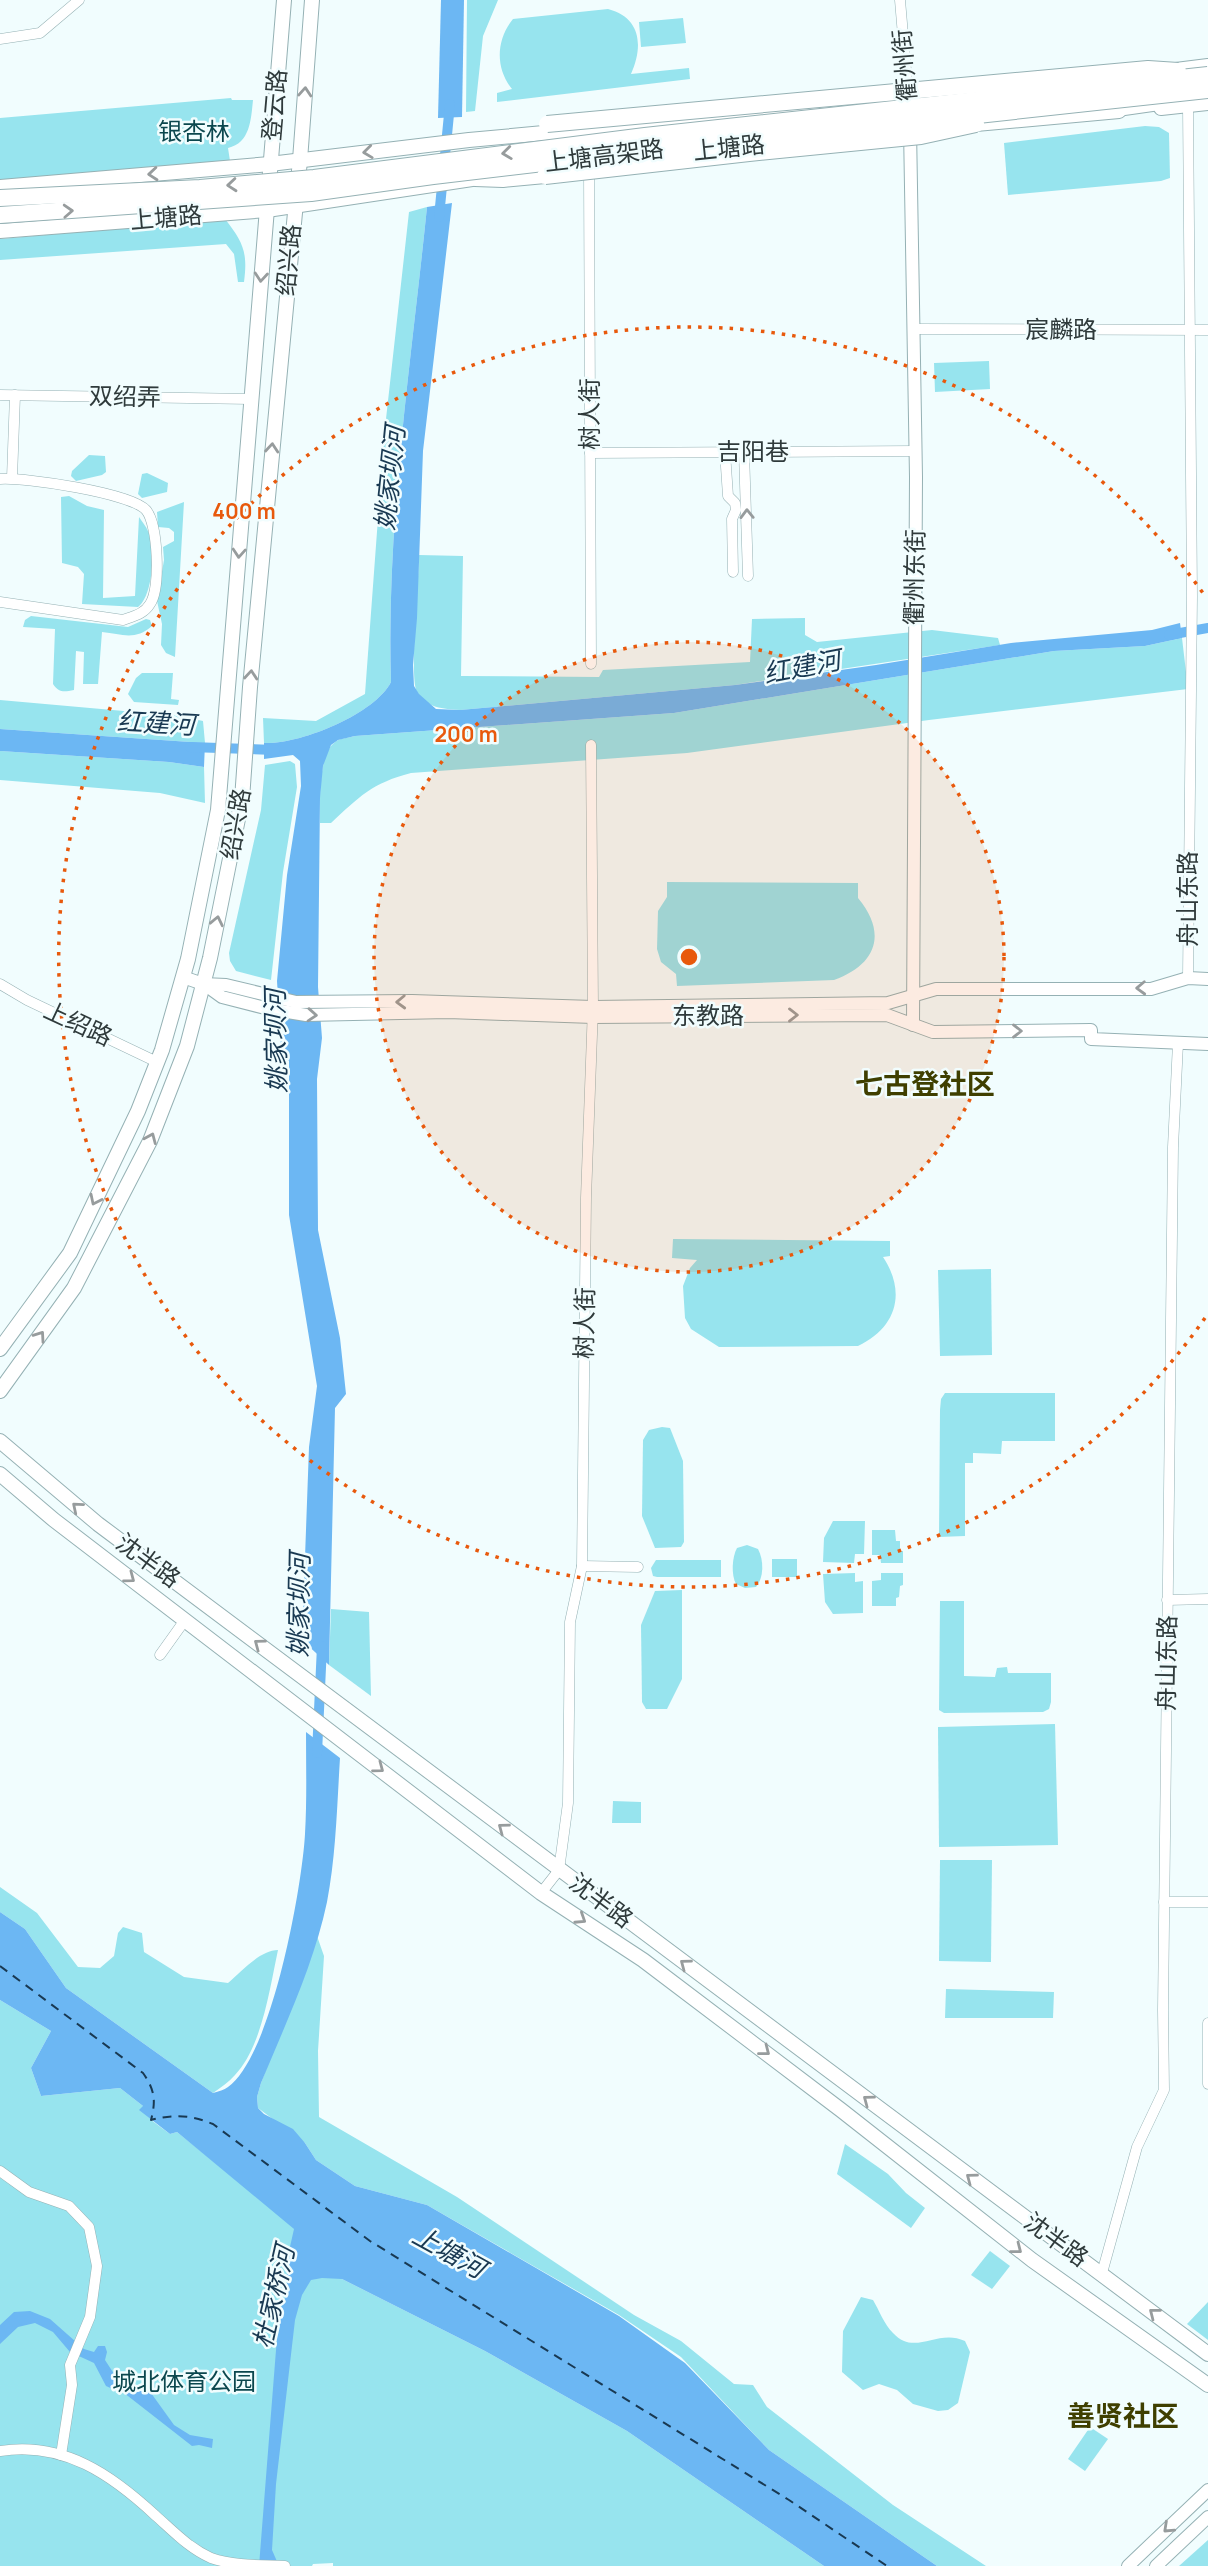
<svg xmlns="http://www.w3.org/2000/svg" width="1208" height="2566" font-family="Manrope,'Noto Sans SC',sans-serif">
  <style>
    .green { fill: #97e4ee }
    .water { fill: #6cb7f3 }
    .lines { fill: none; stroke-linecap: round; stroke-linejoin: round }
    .canal { stroke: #6cb7f3; stroke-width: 10 }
    .ferry { stroke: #193952; stroke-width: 2; stroke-dasharray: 9 7; stroke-linecap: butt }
    .minor-casing { stroke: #95b1b4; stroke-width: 11 }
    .tertiary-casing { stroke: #95b1b4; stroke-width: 14 }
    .secondary-casing { stroke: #95b1b4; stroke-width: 14 }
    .primary-casing { stroke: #95b1b4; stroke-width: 16 }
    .trunk-casing { stroke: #95b1b4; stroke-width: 18 }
    .minor { stroke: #fff; stroke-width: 10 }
    .tertiary { stroke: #fff; stroke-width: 12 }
    .secondary { stroke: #fff; stroke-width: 12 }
    .primary { stroke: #fff; stroke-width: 14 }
    .trunk { stroke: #fff; stroke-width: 16 }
    .trunk-bridge-casing { stroke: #95b1b4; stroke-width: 18; stroke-linecap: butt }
    .trunk-bridge { stroke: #fff; stroke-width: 16 }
    .oneway { stroke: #979c9d }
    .ring { fill: none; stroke: #e8590c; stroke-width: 3.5; stroke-dasharray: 3.5 7 }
    .labels { text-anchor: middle; stroke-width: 5; stroke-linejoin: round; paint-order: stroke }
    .street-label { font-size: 24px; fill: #2f3a3b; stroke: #f1fdfe }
    .park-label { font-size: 24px; fill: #0b474e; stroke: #f1fdfe }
    .water-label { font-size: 26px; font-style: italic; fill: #193952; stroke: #f1fdfe }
    .quarter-label { font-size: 28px; font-weight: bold; fill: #3f3f00; stroke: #f1fdfe }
    .centre { fill: #e8590c; stroke: #f1fdfe; stroke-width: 3.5 }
    .ring-label { font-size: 21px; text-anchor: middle; font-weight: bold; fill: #e8590c; stroke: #f1fdfe; stroke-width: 5; stroke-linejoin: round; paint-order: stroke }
  </style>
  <rect width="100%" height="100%" fill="#f1fdfe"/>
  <g class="green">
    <path d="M 467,0 L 498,0 L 483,36 L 475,111 L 466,112 Z"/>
    <path d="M 608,9 C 642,18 643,47 631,74 L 689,68 L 690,79 L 497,102 L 497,93 L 512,89 C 495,68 496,40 513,19 Z"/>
    <path d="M 683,18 L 686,43 L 641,47 L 639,22 Z"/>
    <path d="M 231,98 L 232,100 L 253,100 C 251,120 250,143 228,148 L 230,161 L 0,180 L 0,118 Z"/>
    <path d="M 1145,126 L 1159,127 L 1169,133 L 1170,178 L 1161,181 L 1008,195 L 1004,143 Z"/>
    <path d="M 427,207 C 411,365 386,523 391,682 C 375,714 299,745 264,743 L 263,718 L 316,721 L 365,694 L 384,437 L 409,212 Z"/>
    <path d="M 225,219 C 243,242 248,252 244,282 L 238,282 L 234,254 L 226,244 L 0,260 L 0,239 Z"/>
    <path d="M 989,361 L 990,389 L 935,392 L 934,363 Z"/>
    <path d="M 89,455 L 105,456 L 106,472 L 102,475 L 76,481 L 71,476 L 72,471 Z"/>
    <path d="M 147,473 L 168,483 L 167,492 L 142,498 L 138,494 L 142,474 Z"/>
    <path d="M 69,496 L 87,506 L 104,510 L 103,598 L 135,596 L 139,517 C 142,522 146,526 148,531 C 156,548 153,596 138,607 L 82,604 L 84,574 L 78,567 L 62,563 L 61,497 Z"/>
    <path d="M 184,502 L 175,657 L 166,653 L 161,645 L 162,624 L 157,601 L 164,560 L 163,547 L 174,541 L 174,532 L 169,528 L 158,527 L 157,512 Z"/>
    <path d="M 419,555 L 463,556 L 461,676 L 599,677 L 603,670 L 750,662 L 752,619 L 805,618 L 805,635 L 817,642 L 932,630 L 998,638 L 1000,645 L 735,685 L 460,710 C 443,709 427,708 417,692 C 409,678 419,579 419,555 Z"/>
    <path d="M 31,616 L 128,627 L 146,619 L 150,620 L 152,626 C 135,641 122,634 102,632 L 98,684 L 83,684 L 84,652 L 76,651 L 74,690 C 64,692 59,693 53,684 L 55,629 L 23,627 L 25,620 Z"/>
    <path d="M 1182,638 L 1188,689 L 929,720 L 687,753 L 411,773 C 372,783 359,797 331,823 L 320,823 C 320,804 318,755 334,743 C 339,738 348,738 355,736 L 674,713 L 1054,651 L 1145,646 Z"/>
    <path d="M 142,673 L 173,673 L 171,699 L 179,700 L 178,705 L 134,702 L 128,694 L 136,678 Z"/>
    <path d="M 0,700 L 180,716 L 203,721 L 205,743 L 0,729 Z"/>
    <path d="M 0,751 L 169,762 L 204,767 L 205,803 L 160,793 L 0,780 Z"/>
    <path d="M 290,761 L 295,764 L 297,787 L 283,872 L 271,980 L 236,971 L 230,961 L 229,953 L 261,810 L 265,765 Z"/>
    <path d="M 667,882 L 858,883 L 858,898 C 888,934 876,965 834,980 L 677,986 L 676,974 L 661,962 L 657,949 L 658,911 L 667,897 Z"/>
    <path d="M 673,1239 L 890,1241 L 890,1256 L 883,1257 C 907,1293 896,1328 858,1346 L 719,1347 L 691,1329 L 685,1318 L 683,1286 L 690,1268 L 697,1260 L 672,1258 Z"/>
    <path d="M 991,1269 L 992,1355 L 940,1356 L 938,1270 Z"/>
    <path d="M 945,1393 L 1055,1393 L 1055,1441 L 1002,1441 L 1001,1454 L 973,1453 L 973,1463 L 965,1463 L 965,1536 L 939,1537 L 940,1410 L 941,1399 Z"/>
    <path d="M 662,1427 L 670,1428 L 683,1461 L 684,1542 L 681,1547 L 655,1548 L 642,1516 L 643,1440 L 649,1430 Z"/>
    <path d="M 833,1521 L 865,1521 L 864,1554 L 855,1554 L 854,1563 L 823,1562 L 824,1538 Z"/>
    <path d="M 872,1530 L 895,1530 L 896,1541 L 900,1541 L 900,1551 L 903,1551 L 903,1563 L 881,1563 L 880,1555 L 872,1555 Z"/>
    <path d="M 747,1545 L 758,1549 C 764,1560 764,1578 756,1587 L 745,1588 L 736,1584 C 731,1575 732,1557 737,1548 Z"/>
    <rect x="772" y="1559" width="25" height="18"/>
    <path d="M 656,1560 L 721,1560 L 721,1577 L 657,1577 L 653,1576 L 651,1568 Z"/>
    <path d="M 855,1573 L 855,1582 L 863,1581 L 863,1613 L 833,1614 L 825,1602 L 823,1574 Z"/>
    <path d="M 881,1573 L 903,1573 L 903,1585 L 900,1586 L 899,1597 L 896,1598 L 896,1606 L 872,1606 L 872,1581 L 881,1580 Z"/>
    <path d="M 682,1590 L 682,1679 L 667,1709 L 646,1709 L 642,1702 L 641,1625 L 655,1591 Z"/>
    <path d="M 940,1601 L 964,1601 L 964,1676 L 995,1677 L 997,1668 L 1007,1667 L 1008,1673 L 1051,1673 L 1051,1702 L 1049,1709 L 1043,1712 L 944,1713 L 939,1710 Z"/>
    <path d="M 331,1609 L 369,1612 L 371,1696 L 329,1665 Z"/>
    <path d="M 1055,1724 L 1058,1845 L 939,1847 L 938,1727 Z"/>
    <path d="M 613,1801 L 641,1802 L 641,1823 L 612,1823 Z"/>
    <path d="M 940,1860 L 992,1860 L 991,1962 L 939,1961 Z"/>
    <path d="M 0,1887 L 37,1913 L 78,1967 L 100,1968 L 114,1956 L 118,1933 L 123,1927 L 142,1933 L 144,1952 L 184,1977 L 228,1983 C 241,1972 260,1950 278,1950 C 270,1987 262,2047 235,2075 C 229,2082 221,2087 213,2093 L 66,1988 L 25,1929 L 0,1912 Z"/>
    <path d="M 317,1936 L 324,1956 L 318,2051 L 319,2117 L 457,2197 L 634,2315 L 681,2341 L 734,2384 L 753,2385 L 767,2407 L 893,2505 L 986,2566 L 937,2566 L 769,2450 L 681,2357 L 619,2315 L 427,2205 L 355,2186 L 316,2160 L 305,2143 L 258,2108 L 257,2097 L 261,2083 Z"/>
    <path d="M 946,1989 L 1054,1992 L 1053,2018 L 945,2018 Z"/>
    <path d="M 0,2000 L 51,2031 L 31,2068 L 41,2096 L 120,2088 L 143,2106 L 151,2120 L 170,2134 L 177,2132 L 285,2219 L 342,2279 L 485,2351 L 627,2431 L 824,2566 L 333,2566 L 333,2563 L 313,2564 L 312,2566 L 0,2566 Z"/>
    <path d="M 845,2144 L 888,2174 L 906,2193 L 925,2208 L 911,2228 L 837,2174 Z"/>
    <path d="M 990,2251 L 1010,2266 L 992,2289 L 971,2275 Z"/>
    <path d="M 861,2297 L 873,2300 C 879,2310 884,2324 893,2333 C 915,2357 937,2328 965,2341 L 970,2352 L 958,2403 L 948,2410 L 938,2411 L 913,2404 L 897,2390 L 879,2384 L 863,2390 L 842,2372 L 843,2331 Z"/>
    <path d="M 1208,2302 L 1208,2340 L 1187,2324 Z"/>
    <path d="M 1090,2427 L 1108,2439 L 1085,2471 L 1068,2459 Z"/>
    <path d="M 1208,2540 L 1208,2566 L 1179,2566 Z"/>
  </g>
  <g class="water">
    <path d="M 441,0 L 464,0 L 462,117 L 438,118 Z"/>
    <path d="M 452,203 L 423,451 L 417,618 L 413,665 L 414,686 L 419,694 L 436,709 L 460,710 L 735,685 L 876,665 L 1011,643 L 1152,630 L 1180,623 L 1182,638 L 1145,646 L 1054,651 L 674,713 L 355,736 L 338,740 L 331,745 L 323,766 L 320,798 L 318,987 L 322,1038 L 317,1079 L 318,1230 L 340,1338 L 346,1394 L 335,1408 L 329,1665 L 302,1640 L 309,1447 L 317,1386 L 289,1215 L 289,1061 L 281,1048 L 277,981 L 287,875 L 301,786 L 300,761 L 293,755 L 264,759 L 264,743 C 299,745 375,714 391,682 C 386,523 411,365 427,207 Z"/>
    <path d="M 0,729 L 205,743 L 204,767 L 169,762 L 0,751 Z"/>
    <path d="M 306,1732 L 340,1758 C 337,1806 336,1855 327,1902 C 314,1964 285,2025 261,2083 L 257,2097 L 258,2108 L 264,2114 L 293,2129 L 305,2143 L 316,2160 L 355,2186 L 427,2205 L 619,2316 L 685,2363 L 769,2450 L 937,2566 L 824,2566 L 627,2431 L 485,2351 L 342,2279 L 322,2278 L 311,2280 L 302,2295 L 295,2320 L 276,2484 L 272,2550 L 279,2566 L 259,2566 L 279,2312 L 287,2294 L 287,2260 L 294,2229 L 177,2132 L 170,2134 L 139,2110 L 143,2106 L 120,2088 L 41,2096 L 31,2068 L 51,2031 L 0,2000 L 0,1912 L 25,1929 L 66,1988 L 213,2093 C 219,2091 224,2090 228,2087 C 272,2055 302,1888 305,1834 C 307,1800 306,1766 306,1732 Z"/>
    <path d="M 30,2311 L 50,2319 L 84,2349 L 94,2352 L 98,2346 L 105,2346 L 107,2352 L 105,2360 L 118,2380 L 127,2376 L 132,2384 L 151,2393 L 174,2425 L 190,2435 L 213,2439 L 212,2448 L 199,2445 L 192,2446 L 119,2389 L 117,2391 L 106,2386 L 94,2363 L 70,2352 L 53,2332 L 35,2323 L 18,2327 L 0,2344 L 0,2325 L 14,2312 Z"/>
  </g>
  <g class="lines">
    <g class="canal">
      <path d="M 439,217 L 450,104"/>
      <path d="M 1169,635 L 1208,628"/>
      <path d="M 190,747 L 275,750"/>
      <path d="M 317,1753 L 322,1646"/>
    </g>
    <path class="ferry" d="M 0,1966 L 143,2073 C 155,2090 156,2101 151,2120 C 174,2114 191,2115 213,2124 L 370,2241 L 789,2500 L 887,2566"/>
    <g class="minor-casing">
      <g id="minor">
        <path d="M 900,0 L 908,94"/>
        <path d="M 0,39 L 40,33 L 79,0"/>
        <path d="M 589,168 L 591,664"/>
        <path d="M 914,329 L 1208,330"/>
        <path d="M 0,395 L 251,399"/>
        <path d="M 725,452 L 728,496 L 735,503 L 736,510 L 732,519 L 733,572"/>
        <path d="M 744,452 L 748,576"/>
        <path d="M 590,453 L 916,451"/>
        <path d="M 12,478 L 15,395"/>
        <path d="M 0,479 C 24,477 131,493 146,510 C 158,524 161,588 150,604 C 144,614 134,616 123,620 L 0,602"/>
        <path d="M 1188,978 L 1192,596 L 1188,105"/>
        <path d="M 0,984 L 27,1000 L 157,1062"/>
        <path d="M 582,1566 L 638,1567"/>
        <path d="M 1167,1600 L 1208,1599"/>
        <path d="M 160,1655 L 185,1620"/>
        <path d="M 541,1893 L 559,1870 L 568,1803 L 570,1622 L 582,1566 L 586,1198 L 593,1007 L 591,745"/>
        <path d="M 1164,1902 L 1208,1902"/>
        <path d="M 1208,2023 L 1208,2084"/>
        <path d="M 0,2171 L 29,2192 L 69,2206 L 89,2227 L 97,2266 L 90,2317 L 70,2365 L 72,2385 L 61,2455"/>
        <path d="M 1102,2273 L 1137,2147 L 1164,2090 L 1163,2010 L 1173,1147 L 1178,1043"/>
        <path d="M 0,2451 C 64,2441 112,2475 156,2516 C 174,2532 189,2548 211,2558 C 234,2566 261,2565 285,2566"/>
      </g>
    </g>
    <g class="tertiary-casing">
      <g id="tertiary">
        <path d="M 910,129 L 916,477 L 913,1025"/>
        <path d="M 183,977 L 203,984 L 226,985 L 296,1002 L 412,1001 L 593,1007 L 888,1003 L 936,989 L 1151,989 L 1188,978 L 1208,979"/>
        <path d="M 204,984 L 222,997 L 269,1009 L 306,1015 L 448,1012 L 593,1017 L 887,1015 L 933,1032 L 1091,1030 L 1091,1039 L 1208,1044"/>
      </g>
    </g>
    <g class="secondary-casing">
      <g id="secondary">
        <path d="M 1128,2566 L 1208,2490"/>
        <path d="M 1156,2566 L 1208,2517"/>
      </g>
    </g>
    <g class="primary-casing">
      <g id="primary">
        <path d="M 1168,71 L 1208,66"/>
        <path d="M 1161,108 L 1208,103"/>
        <path d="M 965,125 L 1119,111"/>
        <path d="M 475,179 L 503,180 L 545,176"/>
        <path d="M 0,187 L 270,164 L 469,140 L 929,97"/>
        <path d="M 0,231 L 267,210 L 472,179"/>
        <path d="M 0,1349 L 70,1253 L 138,1111 L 162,1050 L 188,959 L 218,810 L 284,0"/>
        <path d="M 0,1391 L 74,1288 L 150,1141 L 187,1046 L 210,958 L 242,799 L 250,687 L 300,160 L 312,0"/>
        <path d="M 0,1441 L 98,1524 L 1208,2354"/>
        <path d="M 0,1474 L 54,1520 L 541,1893 L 643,1960 L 841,2110 L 1032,2260 L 1208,2385"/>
      </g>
    </g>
    <g class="trunk-casing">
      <path id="trunk" d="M 1110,109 L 1173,100"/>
    </g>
    <use href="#minor" class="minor"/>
    <use href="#tertiary" class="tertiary"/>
    <use href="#secondary" class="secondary"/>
    <use href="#primary" class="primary"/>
    <use href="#trunk" class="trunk"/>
    <g class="trunk-bridge-casing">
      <g id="trunk-bridge">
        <path d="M 547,124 L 1148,69 L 1178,71"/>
        <path d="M 545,176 L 749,153 L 921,136 L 976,124"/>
        <path d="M 0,198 L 200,188 L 314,178 L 645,136 L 1208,75"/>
        <path d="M 0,215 L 311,193 L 433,176 L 645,151 L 1208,90"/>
      </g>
    </g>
    <use href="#trunk-bridge" class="trunk-bridge"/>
  </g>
  <defs><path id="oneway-chevron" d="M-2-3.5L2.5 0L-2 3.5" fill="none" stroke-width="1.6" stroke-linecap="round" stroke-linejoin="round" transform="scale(1.75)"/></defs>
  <g class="oneway">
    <use href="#oneway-chevron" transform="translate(305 92) rotate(-86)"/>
    <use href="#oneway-chevron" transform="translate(368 152) rotate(173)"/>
    <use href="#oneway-chevron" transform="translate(507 153) rotate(173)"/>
    <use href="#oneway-chevron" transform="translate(153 174) rotate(175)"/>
    <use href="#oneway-chevron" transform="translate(232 185) rotate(175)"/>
    <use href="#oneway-chevron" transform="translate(68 211) rotate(-3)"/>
    <use href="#oneway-chevron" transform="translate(261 277) rotate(95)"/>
    <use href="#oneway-chevron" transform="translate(272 448) rotate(-85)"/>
    <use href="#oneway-chevron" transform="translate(747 514) rotate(-91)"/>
    <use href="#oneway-chevron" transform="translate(239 553) rotate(94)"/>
    <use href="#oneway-chevron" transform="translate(251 675) rotate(-85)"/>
    <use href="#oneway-chevron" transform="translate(217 921) rotate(-78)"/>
    <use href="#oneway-chevron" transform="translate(1141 988) rotate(178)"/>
    <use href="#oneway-chevron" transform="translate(401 1002) rotate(178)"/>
    <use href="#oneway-chevron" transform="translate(312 1015) rotate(4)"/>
    <use href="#oneway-chevron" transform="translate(793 1015)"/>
    <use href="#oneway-chevron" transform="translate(1017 1031)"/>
    <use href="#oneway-chevron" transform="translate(151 1138) rotate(-67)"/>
    <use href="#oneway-chevron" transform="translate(95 1200) rotate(116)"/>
    <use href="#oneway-chevron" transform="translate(40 1336) rotate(-55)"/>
    <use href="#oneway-chevron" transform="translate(77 1507) rotate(-140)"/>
    <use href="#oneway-chevron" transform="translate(130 1578) rotate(37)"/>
    <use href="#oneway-chevron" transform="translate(259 1644) rotate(-143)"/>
    <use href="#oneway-chevron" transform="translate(379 1768) rotate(37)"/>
    <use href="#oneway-chevron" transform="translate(503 1828) rotate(-143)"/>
    <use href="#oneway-chevron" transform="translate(581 1919) rotate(33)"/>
    <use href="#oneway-chevron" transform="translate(685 1964) rotate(-143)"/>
    <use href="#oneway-chevron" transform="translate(765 2051) rotate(38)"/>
    <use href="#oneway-chevron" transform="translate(868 2100) rotate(-143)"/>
    <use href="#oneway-chevron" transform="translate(971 2178) rotate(-143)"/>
    <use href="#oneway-chevron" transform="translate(1017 2249) rotate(38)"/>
    <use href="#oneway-chevron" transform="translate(1154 2313) rotate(-142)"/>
    <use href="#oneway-chevron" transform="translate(1168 2528) rotate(137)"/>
  </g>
  <circle cx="689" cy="957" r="315" fill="#e8590c" fill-opacity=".12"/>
  <g class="ring">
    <circle cx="689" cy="957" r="315"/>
    <path d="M1205 1318A630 630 0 1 1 1205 596"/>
  </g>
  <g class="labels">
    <g class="street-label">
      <text transform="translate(905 65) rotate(-95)" y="8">衢州街</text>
      <text transform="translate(275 105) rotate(-85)" y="8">登云路</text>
      <text transform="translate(729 148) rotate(-6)" y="8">上塘路</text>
      <text transform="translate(604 156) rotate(-7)" y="8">上塘高架路</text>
      <text transform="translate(166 218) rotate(-5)" y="8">上塘路</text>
      <text transform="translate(289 260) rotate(-85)" y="8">绍兴路</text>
      <text x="1061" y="338">宸麟路</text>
      <text transform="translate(125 397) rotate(1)" y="8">双绍弄</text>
      <text transform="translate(590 414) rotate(-90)" y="8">树人街</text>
      <text x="753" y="460">吉阳巷</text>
      <text transform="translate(915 577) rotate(-89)" y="8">衢州东街</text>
      <text transform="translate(236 824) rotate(-80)" y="8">绍兴路</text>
      <text transform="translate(1188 899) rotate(-90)" y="8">舟山东路</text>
      <text x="708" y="1024">东教路</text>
      <text transform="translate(78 1024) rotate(25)" y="8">上绍路</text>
      <text transform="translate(585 1323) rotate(-89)" y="8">树人街</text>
      <text transform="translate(148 1561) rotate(36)" y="8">沈半路</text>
      <text transform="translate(1167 1663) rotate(-89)" y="8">舟山东路</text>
      <text transform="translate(601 1901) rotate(37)" y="8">沈半路</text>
      <text transform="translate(1056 2240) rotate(36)" y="8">沈半路</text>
    </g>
    <g class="park-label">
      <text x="194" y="140">银杏林</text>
      <text x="184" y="2390">城北体育公园</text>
    </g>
    <g class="water-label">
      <text transform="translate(390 478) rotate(-84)" y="9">姚家坝河</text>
      <text transform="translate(802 667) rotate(-11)" y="9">红建河</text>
      <text transform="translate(156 723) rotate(3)" y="9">红建河</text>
      <text transform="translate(276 1041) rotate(-91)" y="9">姚家坝河</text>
      <text transform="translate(299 1605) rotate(-89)" y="9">姚家坝河</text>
      <text transform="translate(449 2252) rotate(29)" y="9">上塘河</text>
      <text transform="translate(274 2297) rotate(-77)" y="9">杜家桥河</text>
    </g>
    <g class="quarter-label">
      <text x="925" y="1094">七古登社区</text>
      <text x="1123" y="2426">善贤社区</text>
    </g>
  </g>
  <circle cx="689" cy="957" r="10" class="centre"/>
  <g class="ring-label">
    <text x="244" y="519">400 m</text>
    <text x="466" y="742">200 m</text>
  </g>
</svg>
